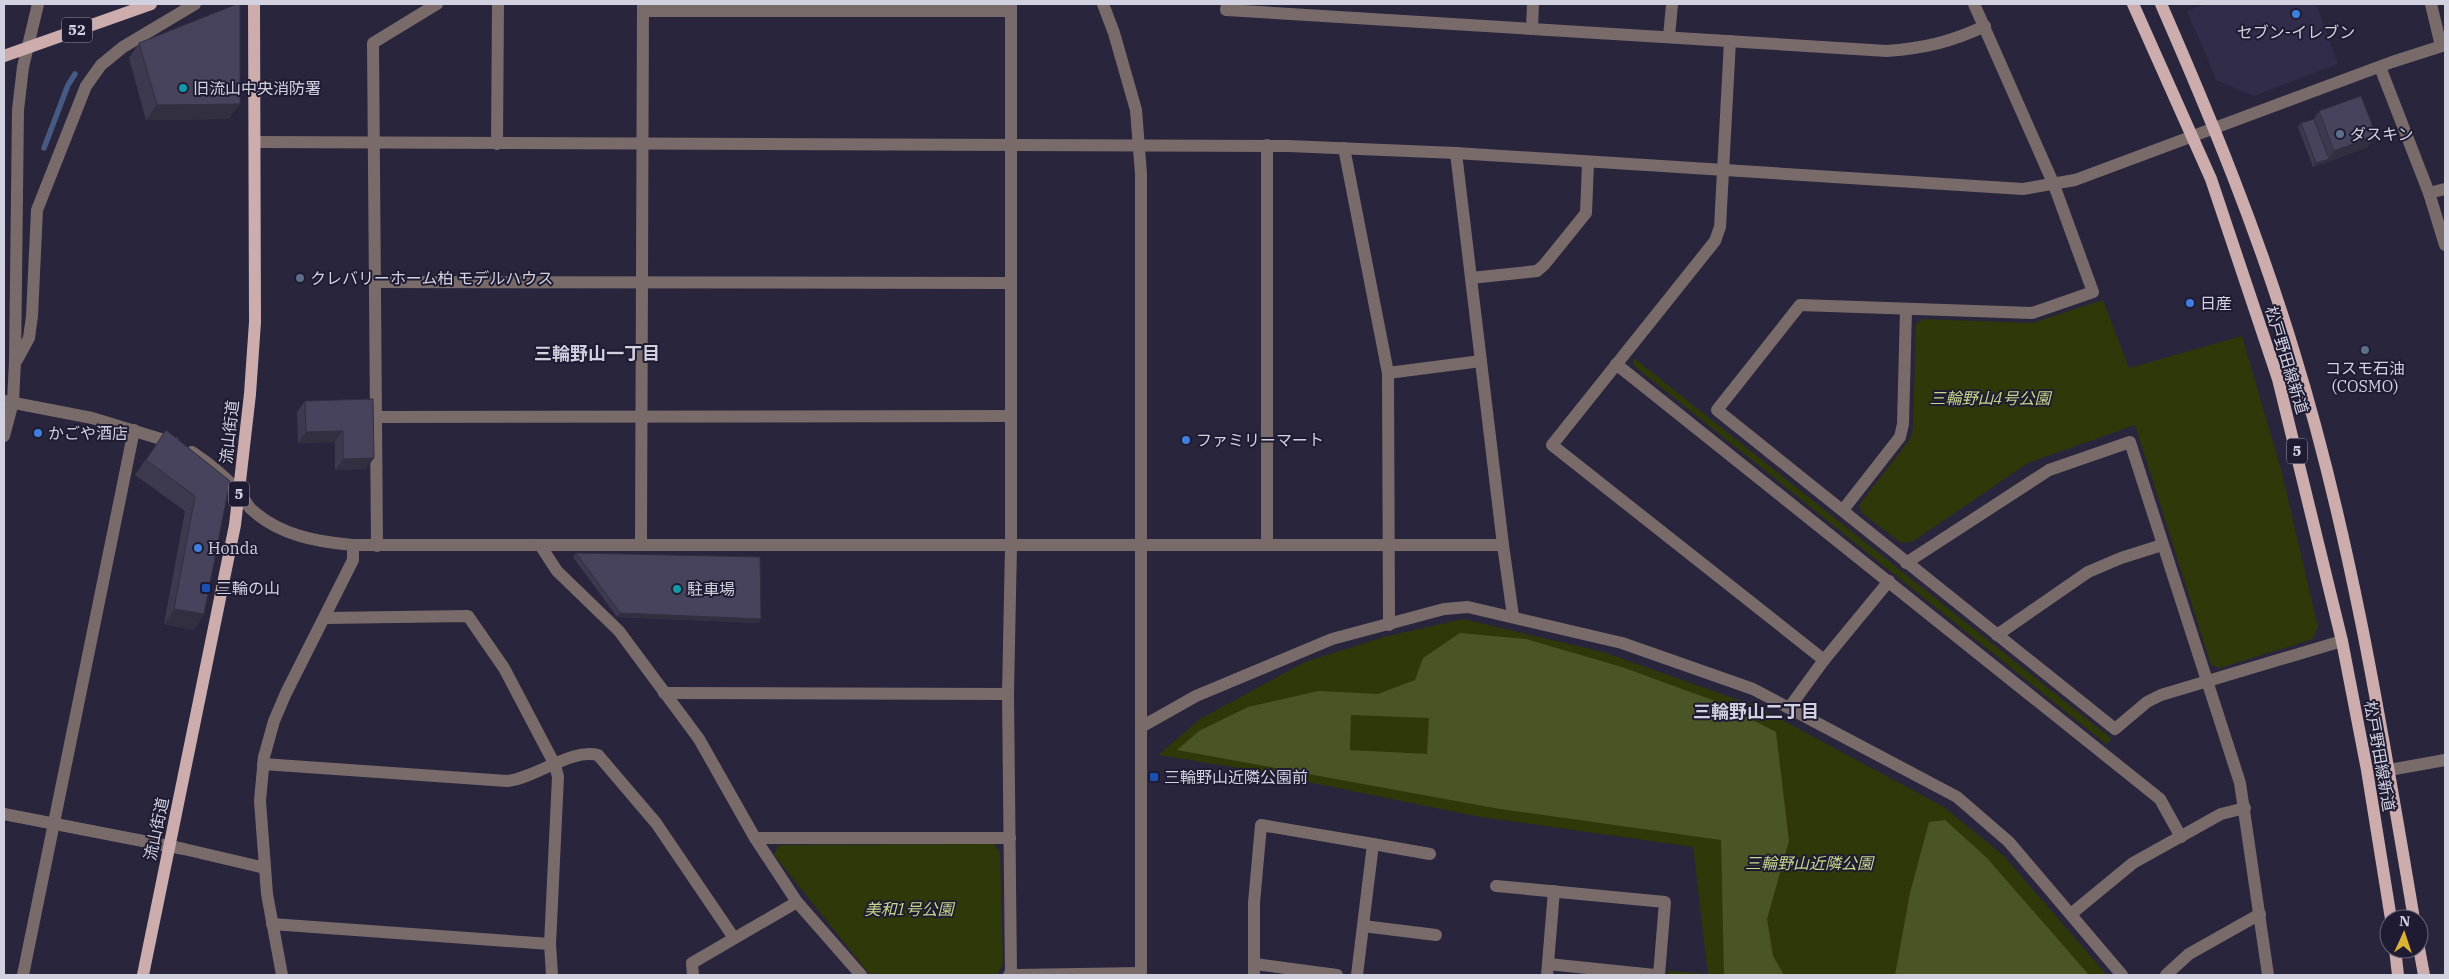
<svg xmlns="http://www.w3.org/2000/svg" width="2449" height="979" font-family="'IBM Plex Serif','Noto Sans JP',serif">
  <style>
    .built { fill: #312c4a }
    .green { fill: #2f3809 }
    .forest { fill: #4a5525; fill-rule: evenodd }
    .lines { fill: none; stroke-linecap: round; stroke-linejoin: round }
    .stream { stroke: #465a84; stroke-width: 5.5 }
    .minor { stroke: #7a6b6b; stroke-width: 12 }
    .major { stroke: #ccacad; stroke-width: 12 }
    .wall { fill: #3d3a50 }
    .shaded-wall { fill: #322f41 }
    .building { fill: #47435d; stroke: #322f41 }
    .shop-dot { fill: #3f7fe0; stroke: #1f1b32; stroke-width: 2 }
    .culture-dot { fill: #0f9aa8; stroke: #1f1b32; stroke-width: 2 }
    .service-dot { fill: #5c6f8a; stroke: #1f1b32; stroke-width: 2 }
    .transit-dot { fill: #1a4fb4; stroke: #1f1b32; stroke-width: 2 }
    .labels { text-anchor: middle; stroke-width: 4; stroke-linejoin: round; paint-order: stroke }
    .shield { fill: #1f1b32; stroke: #9c9aac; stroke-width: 1 }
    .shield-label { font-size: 15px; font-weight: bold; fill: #d2d1e0 }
    .poi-label { font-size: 16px; fill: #d2d1e0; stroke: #1f1b32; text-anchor: start }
    .street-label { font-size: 16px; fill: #d2d1e0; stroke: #1f1b32 }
    .park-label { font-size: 16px; font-style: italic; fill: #c4d78a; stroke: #1f1b32 }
    .neighbourhood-label { font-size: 18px; font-weight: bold; fill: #d2d1e0; stroke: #1f1b32 }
  </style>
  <rect width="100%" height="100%" fill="#28253c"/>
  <path class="built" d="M 2207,4 L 2316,4 L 2338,64 L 2254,96 L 2217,81 L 2187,11 Z"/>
  <g class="green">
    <path d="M 2103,300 L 2129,368 L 2242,336 L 2282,473 L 2318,627 L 2313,639 L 2220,668 L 2211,665 L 2135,425 L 2028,463 L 1912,542 L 1901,543 L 1862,513 L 1859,505 L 1910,439 L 1913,428 L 1916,324 L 1923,319 L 2032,323 Z"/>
    <path d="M 1634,358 L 2112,739 L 2106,744 L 1633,365 Z"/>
    <path d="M 1463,619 L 1603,652 L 1756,706 L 1944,807 L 2004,856 L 2107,975 L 1708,975 L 1693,847 L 1475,816 L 1239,768 L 1158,755 L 1200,719 L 1305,662 L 1384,637 Z"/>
    <path d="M 994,844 L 1000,852 L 1003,964 L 997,975 L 870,975 L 774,855 L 779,845 Z"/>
    <path d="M 1668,971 L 1700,973 L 1700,975 L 1668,975 Z"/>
  </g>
  <g class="forest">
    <path d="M 1460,633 L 1526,639 L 1622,667 L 1715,701 L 1776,732 L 1789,841 L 1767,919 L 1773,956 L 1784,975 L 1724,975 L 1721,840 L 1500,809 L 1177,750 L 1199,731 L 1248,707 L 1318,691 L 1378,694 L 1415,680 L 1423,658 ZM 1351,715 L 1429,718 L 1427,754 L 1350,750 Z"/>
    <path d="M 1945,820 L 1987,858 L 2089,975 L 1895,975 L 1910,893 L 1929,822 Z"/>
  </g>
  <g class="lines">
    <path class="stream" d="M 44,148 L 68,85 L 75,74"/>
    <g class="minor">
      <path d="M 1011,4 L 1011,546 L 1008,694 L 1011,974"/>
      <path d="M 1103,4 L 1114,33 L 1136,110 L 1141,174 L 1141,975"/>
      <path d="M 1227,4 L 1226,10 L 1887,51 C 1925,48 1951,42 1985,26"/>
      <path d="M 1974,4 L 2054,185 L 2093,292 L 2032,313 L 1800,305 L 1717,410 L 2115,729 L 2147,702 L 2161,695 L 2342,641"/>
      <path d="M 2431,4 L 2441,46"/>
      <path d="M 643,11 L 1010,11"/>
      <path d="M 1532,29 L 1533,4"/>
      <path d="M 1669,37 L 1672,4"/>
      <path d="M 1730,41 L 1720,227 L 1715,241 L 1552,445 L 1824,660"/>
      <path d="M 2380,67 L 2429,193 L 2445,245"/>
      <path d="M 256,142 L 1288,146 L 1456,153 L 2023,189 L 2075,180 L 2392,62 L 2445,45"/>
      <path d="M 497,144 L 498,4"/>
      <path d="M 1344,148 L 1388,373 L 1389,625"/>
      <path d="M 1456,153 L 1503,545 L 1513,616"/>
      <path d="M 2429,193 L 2445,189"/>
      <path d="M 1471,278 L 1537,271 L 1544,265 L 1586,213 L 1588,163"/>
      <path d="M 375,282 L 1010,283"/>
      <path d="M 17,360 L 29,338 L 32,316 L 37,210 L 86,86 L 101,65 L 123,47 L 195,4"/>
      <path d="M 1616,364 L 2160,799 L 2181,837"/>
      <path d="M 1388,373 L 1481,361"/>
      <path d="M 4,401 L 92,418 L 174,443"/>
      <path d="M 376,417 L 1010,416"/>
      <path d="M 4,436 L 13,402 L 15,362 L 18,110 L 23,67 L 38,4"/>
      <path d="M 192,452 C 210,464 225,476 239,492 C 243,497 246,503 250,508 C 278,535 317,542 353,545 L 1503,545"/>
      <path d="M 1843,510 L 1900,437 L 1903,424 L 1906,309"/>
      <path d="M 641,544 L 643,4"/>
      <path d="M 540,545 L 557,571 L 619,631 L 699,739 L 755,838 L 797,902 L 861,975"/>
      <path d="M 1267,545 L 1267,145"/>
      <path d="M 377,546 L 373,43 L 437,4"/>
      <path d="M 1906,563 L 2049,470 L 2130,442 L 2240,783 L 2268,975"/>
      <path d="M 325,618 L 468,616 L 504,668 L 555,765 L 558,777 L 550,944 L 552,975"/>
      <path d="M 1997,635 L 2088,572 L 2121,558 L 2162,545"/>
      <path d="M 664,693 L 1008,694"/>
      <path d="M 1789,708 L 1824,660 L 1889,581"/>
      <path d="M 1141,727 L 1196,696 L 1332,639 L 1444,609 L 1468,607 L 1622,643 L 1753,689 L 1957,797 L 2009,842 L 2122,975"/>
      <path d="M 263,764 L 507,781 C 536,778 571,748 598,755 L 656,823 L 734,938"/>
      <path d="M 2389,770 L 2445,760"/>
      <path d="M 4,814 L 184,849 L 265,868"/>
      <path d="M 755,838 L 1010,838"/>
      <path d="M 1373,844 L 1430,854"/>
      <path d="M 1496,886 L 1665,902 L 1659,975"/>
      <path d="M 2071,914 L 2133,863 L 2221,814 L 2245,808"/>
      <path d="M 272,924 L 550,944"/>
      <path d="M 1363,926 L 1436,935"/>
      <path d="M 1255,964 L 1337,975"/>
      <path d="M 1548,964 L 1655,975"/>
      <path d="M 23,975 L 134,430"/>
      <path d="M 282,975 L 267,894 L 260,801 L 264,757 L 274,721 L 286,693 L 353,560 L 353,545"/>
      <path d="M 693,975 L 692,963 L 797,902"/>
      <path d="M 1009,975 L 1141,973"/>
      <path d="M 1254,975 L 1254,903 L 1261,825 L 1373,844 L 1357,975"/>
      <path d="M 1547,975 L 1554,891"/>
      <path d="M 2166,975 L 2189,954 L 2260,914"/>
    </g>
    <g class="major">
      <path d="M 2133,4 L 2211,179 L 2278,379 L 2342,641 L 2367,770 L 2391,919"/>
      <path d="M 2161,4 C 2211,118 2258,233 2294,352 C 2351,537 2382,729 2414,919"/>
      <path d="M 4,56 L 151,4"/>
      <path d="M 2419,948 L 2424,975"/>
      <path d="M 2395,949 L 2398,975"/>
      <path d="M 143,975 L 235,525 L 250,394 L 255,322 L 254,4"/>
    </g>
  </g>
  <g class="wall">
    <path d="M 139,43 L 229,119 L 146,120 L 129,58 Z"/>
    <path d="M 2319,111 L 2368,147 L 2313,167 L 2298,127 L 2301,123 L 2314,119 Z"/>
    <path d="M 373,399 L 366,469 L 335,470 L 335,442 L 298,443 L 297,412 L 305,401 Z"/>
    <path d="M 166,430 L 230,481 L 204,614 L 194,630 L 164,624 L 185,511 L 135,475 Z"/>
    <path d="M 576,553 L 758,623 L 617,617 L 573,557 Z"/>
  </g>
  <g class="shaded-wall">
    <path d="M 240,104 L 229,119 L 146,120 L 157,105 Z"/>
    <path d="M 2376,135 L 2368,147 L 2326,163 L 2334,151 Z"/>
    <path d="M 2329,159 L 2326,163 L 2313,167 L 2316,163 Z"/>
    <path d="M 343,431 L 335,442 L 298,443 L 306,432 Z"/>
    <path d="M 374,458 L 366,469 L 335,470 L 343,459 Z"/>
    <path d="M 174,609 L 204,614 L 194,630 L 164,624 Z"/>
    <path d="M 620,613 L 761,619 L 758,623 L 617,617 Z"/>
  </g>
  <g class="building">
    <path d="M 237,4 L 240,4 L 240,104 L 157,105 L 139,43 Z"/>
    <path d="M 2361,96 L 2376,135 L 2334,151 L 2319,111 Z"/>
    <path d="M 2314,119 L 2329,159 L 2316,163 L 2301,123 Z"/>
    <path d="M 373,399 L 374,458 L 343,459 L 343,431 L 306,432 L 305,401 Z"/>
    <path d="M 166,430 L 230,481 L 204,614 L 174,609 L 195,496 L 146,460 Z"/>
    <path d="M 576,553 L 760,557 L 761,619 L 620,613 Z"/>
  </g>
  <g class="shop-dot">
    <circle cx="2296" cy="14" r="5"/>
    <circle cx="2190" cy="303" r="5"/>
    <circle cx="38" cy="433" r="5"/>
    <circle cx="1186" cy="440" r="5"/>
    <circle cx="198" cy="548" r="5"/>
  </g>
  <g class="culture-dot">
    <circle cx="183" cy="88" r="5"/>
    <circle cx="677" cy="589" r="5"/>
  </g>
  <g class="service-dot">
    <circle cx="2340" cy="134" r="5"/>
    <circle cx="300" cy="278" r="5"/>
    <circle cx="2365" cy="350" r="5"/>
  </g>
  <g class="transit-dot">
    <rect x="201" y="583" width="10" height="10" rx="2.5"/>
    <rect x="1149" y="772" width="10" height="10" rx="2.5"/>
  </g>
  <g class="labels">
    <g class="shield">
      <rect x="62" y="17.5" width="30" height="25" rx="4"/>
      <rect x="2287" y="438.5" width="20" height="25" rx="4"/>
      <rect x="229" y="481.5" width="20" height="25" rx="4"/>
    </g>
    <g class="shield-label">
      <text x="77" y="35">52</text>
      <text x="2297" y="456">5</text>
      <text x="239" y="499">5</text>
    </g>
    <g class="poi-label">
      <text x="2296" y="38" text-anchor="middle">セブン-イレブン</text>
      <text x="193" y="94">旧流山中央消防署</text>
      <text x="2350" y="140">ダスキン</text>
      <text x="310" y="284">クレバリーホーム柏 モデルハウス</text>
      <text x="2200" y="309">日産</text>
      <text x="2365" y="374" text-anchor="middle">コスモ石油<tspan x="2365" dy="18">(COSMO)</tspan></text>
      <text x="48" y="439">かごや酒店</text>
      <text x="1196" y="446">ファミリーマート</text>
      <text x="208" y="554">Honda</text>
      <text x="216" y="594">三輪の山</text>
      <text x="687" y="595">駐車場</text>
      <text x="1164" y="783">三輪野山近隣公園前</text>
    </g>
    <g class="street-label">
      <text transform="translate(2287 360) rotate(73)" y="6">松戸野田線新道</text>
      <text transform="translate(229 432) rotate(-84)" y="6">流山街道</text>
      <text transform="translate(2380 756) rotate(80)" y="6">松戸野田線新道</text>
      <text transform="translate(156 829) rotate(-78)" y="6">流山街道</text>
    </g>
    <g class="park-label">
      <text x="1990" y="404">三輪野山4号公園</text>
      <text x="1809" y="869">三輪野山近隣公園</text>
      <text x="909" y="915">美和1号公園</text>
    </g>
    <g class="neighbourhood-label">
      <text x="597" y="360">三輪野山一丁目</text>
      <text x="1756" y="718">三輪野山二丁目</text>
    </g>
  </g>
  <rect width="2449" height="979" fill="none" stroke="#d2d1e0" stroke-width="10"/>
  <g transform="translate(2404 934) rotate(3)"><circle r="24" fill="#1f1b32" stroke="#676478"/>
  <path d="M0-4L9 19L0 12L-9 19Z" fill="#dbb233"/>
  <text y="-8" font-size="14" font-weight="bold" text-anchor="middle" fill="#d2d1e0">N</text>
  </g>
</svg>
